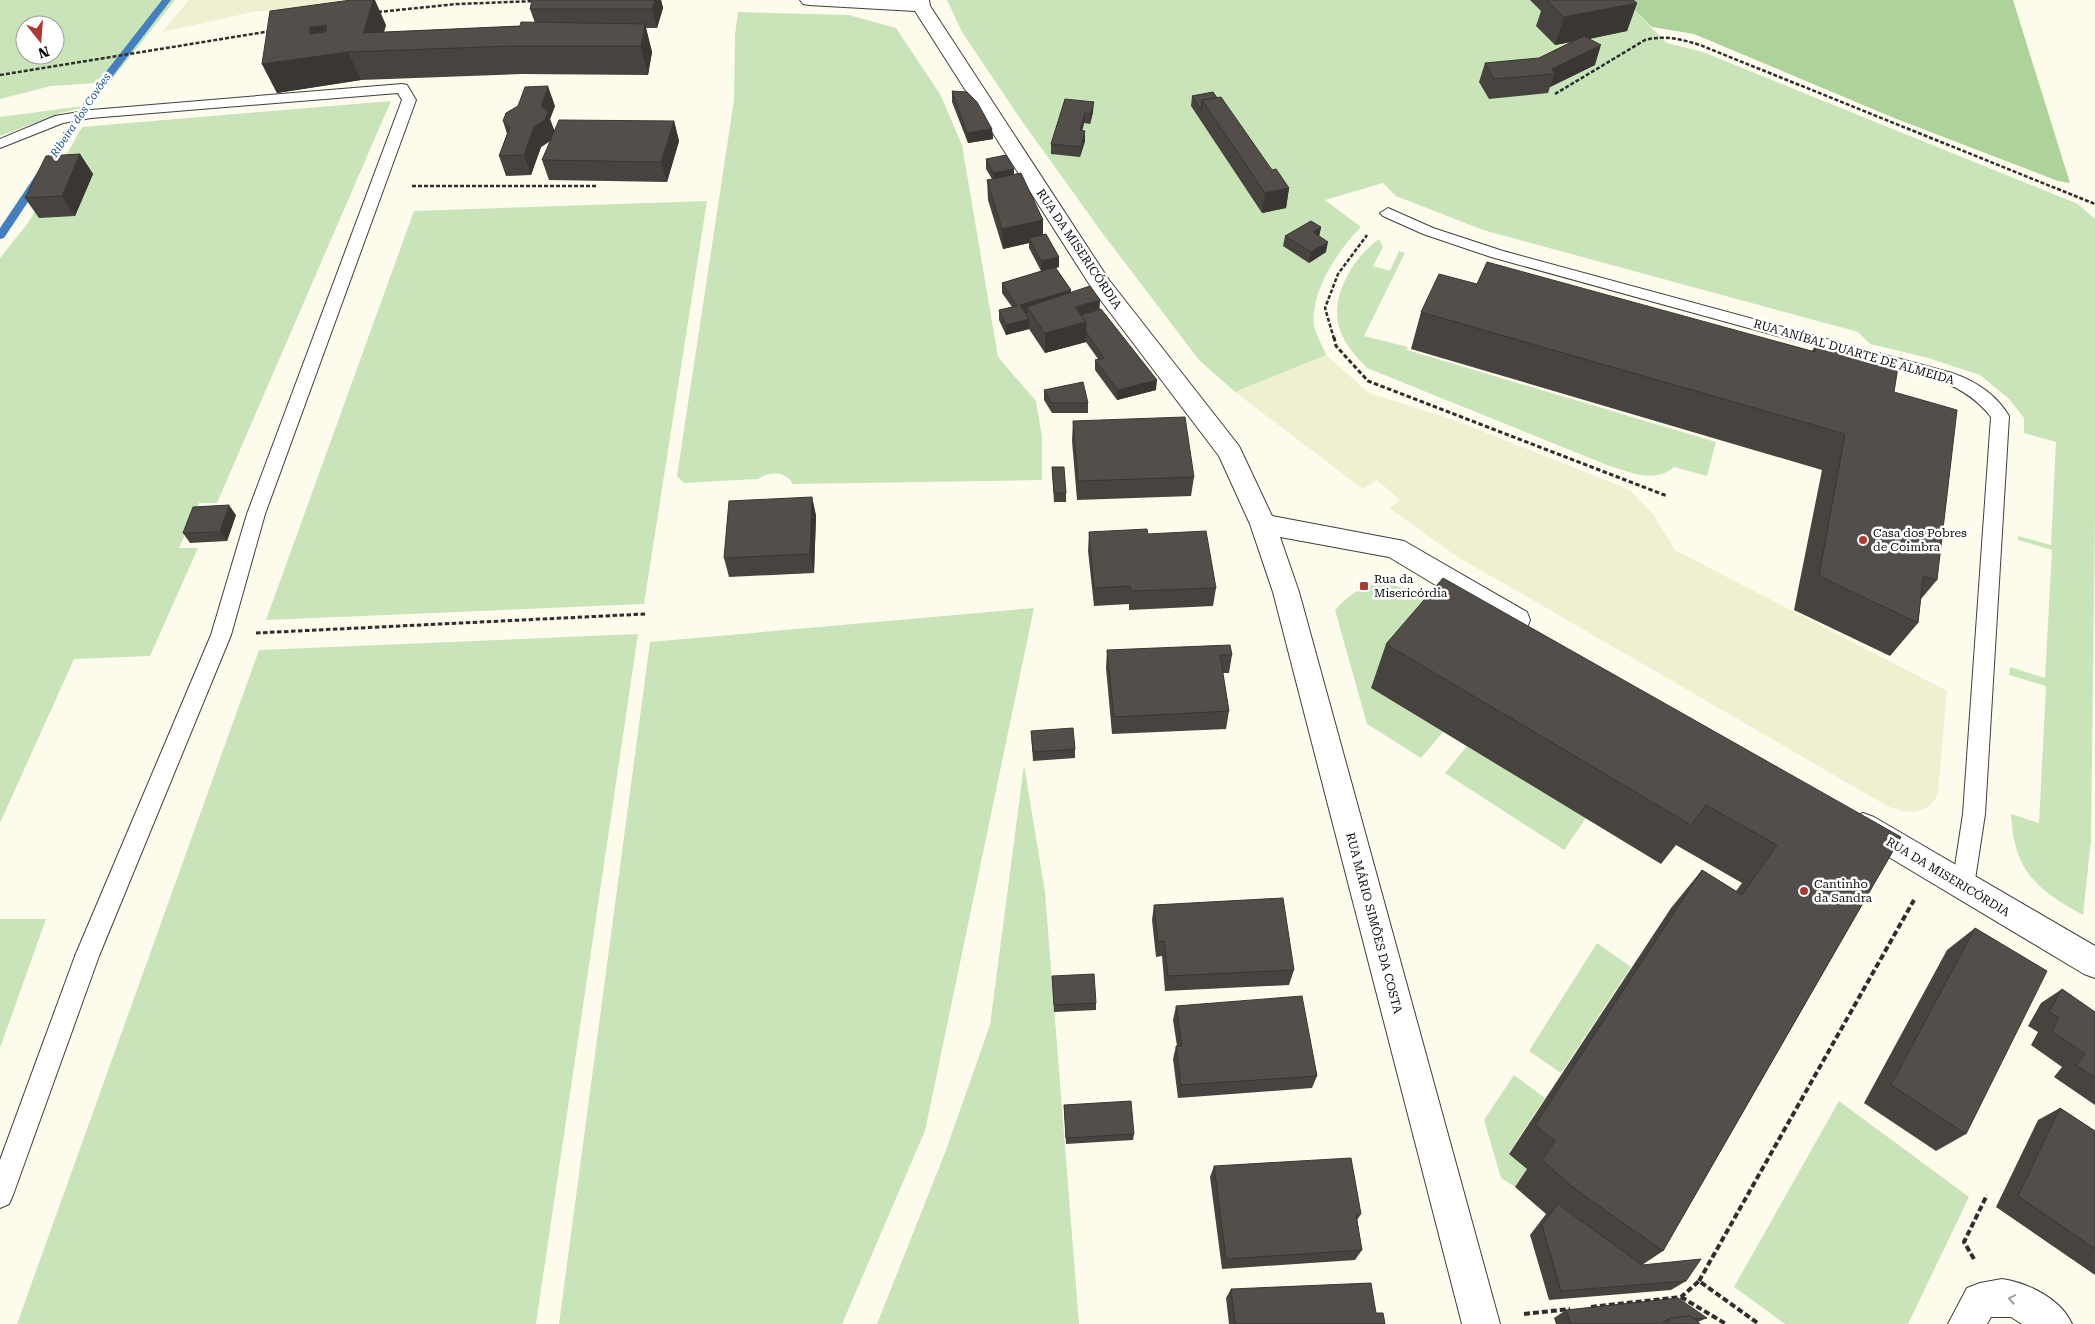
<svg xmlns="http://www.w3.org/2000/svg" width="2095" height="1324" font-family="'Roboto Serif',serif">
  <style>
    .farmland { fill: #eff0cf }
    .green { fill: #cae4b9; fill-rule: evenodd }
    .forest { fill: #add39a }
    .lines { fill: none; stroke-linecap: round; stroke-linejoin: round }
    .stream { fill: #4480bf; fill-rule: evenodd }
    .lane-casing { stroke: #3f3f3f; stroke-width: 2 }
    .street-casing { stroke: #3f3f3f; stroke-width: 2 }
    .path-far2 { stroke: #2e2e2e; stroke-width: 2.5; stroke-dasharray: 4 2; stroke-linecap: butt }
    .path-far1 { stroke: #2e2e2e; stroke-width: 3; stroke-dasharray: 4.5 2.5; stroke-linecap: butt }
    .path { stroke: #2e2e2e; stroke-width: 4; stroke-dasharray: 6 3; stroke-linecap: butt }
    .lane { fill: #fff; fill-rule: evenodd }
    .street { fill: #fff; fill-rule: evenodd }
    .wall { fill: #47433f }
    .shaded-wall { fill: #3a3733 }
    .building { fill: #534e49; stroke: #3a3733; fill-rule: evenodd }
    .oneway { stroke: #9e9e9e }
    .poi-dot { fill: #ad3a32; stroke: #fff; stroke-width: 2 }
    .labels { text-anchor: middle; stroke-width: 5; stroke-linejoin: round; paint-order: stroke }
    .far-water-label { font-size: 11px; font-style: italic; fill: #225390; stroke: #fff }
    .street-label { font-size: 12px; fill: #0c0c0c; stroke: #fff }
    .poi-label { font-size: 12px; fill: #0c0c0c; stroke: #fff; text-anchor: start }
  </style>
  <rect width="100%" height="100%" fill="#fdfcec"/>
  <g class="farmland">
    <path d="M 189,0 L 353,0 L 253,12 L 162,32 Z"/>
    <path d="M 1326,355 L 1369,393 L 1454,420 L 1630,490 L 1653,514 L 1675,550 L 1947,691 L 1938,792 L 1935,800 L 1928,807 L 1915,812 L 1902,811 L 1889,807 L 1543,606 L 1459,558 L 1389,508 L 1400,500 L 1377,480 L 1363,489 L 1235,392 Z"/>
  </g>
  <g class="green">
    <path d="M 0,0 L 175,0 L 110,82 L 51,86 L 0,99 ZM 25,25 L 55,25 L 55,55 L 25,55 Z"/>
    <path d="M 947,0 L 1624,0 L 1667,43 L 1703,52 L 2078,204 L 2095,219 L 2095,517 L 2091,840 L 2083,915 C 2035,889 2014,870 2011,814 L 2039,823 L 2046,686 L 2009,675 L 2010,667 L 2045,678 L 2052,550 L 2018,540 L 2018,536 L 2051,545 L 2056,442 L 2024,433 L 2024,418 L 2009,399 L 1980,375 L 1928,358 L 1870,344 L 1858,332 L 1483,230 L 1396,196 L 1383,183 L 1325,200 L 1361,227 C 1338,250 1310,292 1314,326 C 1316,335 1323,346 1326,355 L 1235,392 L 1199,360 L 1103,234 L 1019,117 L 962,32 Z"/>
    <path d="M 738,12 L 849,15 L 896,28 L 940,94 L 962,145 L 998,357 L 1036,401 L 1042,436 L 1042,480 L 793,484 C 784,470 770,472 757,479 L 684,483 L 677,476 L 734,100 L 735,35 Z"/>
    <path d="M 391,101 L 217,503 L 199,503 L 179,548 L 198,548 L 150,656 L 74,659 L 0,823 L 0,258 L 28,223 L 82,127 Z"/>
    <path d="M 98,104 L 61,113 L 0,136 L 0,117 Z"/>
    <path d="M 707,201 L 644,604 L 266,620 L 414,211 Z"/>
    <path d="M 1379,239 L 1383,247 L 1373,266 L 1390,271 L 1399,251 L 1405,253 L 1364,336 L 1408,347 L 1407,350 L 1716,442 L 1707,476 L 1674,467 C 1655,484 1629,472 1607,465 L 1367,368 C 1356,356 1344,344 1339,327 C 1330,295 1354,257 1379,239 Z"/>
    <path d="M 1372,585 L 1393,585 L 1423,594 L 1511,647 L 1371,688 L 1443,732 L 1421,758 L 1367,724 L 1335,610 C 1347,597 1356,590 1372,585 Z"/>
    <path d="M 1034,608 L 925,1131 L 842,1324 L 559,1324 L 650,642 Z"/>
    <path d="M 638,634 L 536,1324 L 17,1324 L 259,650 Z"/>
    <path d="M 1467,746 L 1586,818 L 1564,850 L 1445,773 Z"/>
    <path d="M 1024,765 L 1045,892 L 1079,1324 L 877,1324 L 946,1150 L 990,1025 Z"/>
    <path d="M 0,919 L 46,919 L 0,1048 Z"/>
    <path d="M 1597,943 L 1631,967 L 1561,1073 L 1529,1051 Z"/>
    <path d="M 1514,1075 L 1545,1098 L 1509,1153 L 1527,1169 L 1515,1187 L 1501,1178 L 1484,1120 Z"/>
    <path d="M 1839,1101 L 1969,1197 L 1908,1324 L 1785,1324 L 1734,1287 Z"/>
  </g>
  <path class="forest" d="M 1624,0 L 2013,0 L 2070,183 L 2058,181 L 1894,118 L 1694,34 L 1652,27 Z"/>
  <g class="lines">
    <path class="stream" d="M 162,0 L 171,0 L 105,86 L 4,238 L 0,239 L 0,228 L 98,82 Z"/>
    <g class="lane-casing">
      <g id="lane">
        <path d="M 402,84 L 407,85 L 416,100 L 265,514 L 231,635 L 99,956 L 13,1195 L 9,1204 L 0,1208 L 0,1160 L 75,956 L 211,635 L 247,514 L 402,100 L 398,93 L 91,118 L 63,123 L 0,148 L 0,139 L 55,116 L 91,110 Z"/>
        <path d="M 1388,208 L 1433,228 L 1503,251 L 1952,373 C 1975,381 1996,394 2009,416 L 1985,814 L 1974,886 L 1971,893 L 1963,896 L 1955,893 L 1952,886 L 1963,814 L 1991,417 C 1977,399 1961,389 1941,381 L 1491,257 L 1423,234 L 1383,216 L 1380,213 Z"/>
      </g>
    </g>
    <g class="street-casing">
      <g id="street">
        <path d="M 800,0 L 929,0 L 930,6 L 1109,280 L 1239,446 L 1272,516 L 1404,541 L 1527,612 L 1530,620 L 1527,628 L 1517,631 L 1507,628 L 1389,557 L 1280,537 L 1299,592 L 1500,1324 L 1462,1324 L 1273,592 L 1250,524 L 1219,456 L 1093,290 L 915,11 L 809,5 L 803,4 Z"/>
        <path d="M 1863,813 L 1874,817 L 2095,946 L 2095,978 L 2084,974 L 1852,835 L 1848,826 L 1852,817 Z"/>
        <path d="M 2002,1279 C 2029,1283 2061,1299 2072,1324 L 2022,1324 L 2011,1317 L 1991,1317 L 1987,1324 L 1948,1324 L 1967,1288 L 1980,1283 Z"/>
      </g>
    </g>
    <g class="path-far2">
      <path d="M 378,12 L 457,4 L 536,1"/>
      <path d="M 0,75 L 271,31"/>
      <path d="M 1555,94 L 1645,40 C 1664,35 1681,39 1700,45 L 2095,204"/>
      <path d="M 412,186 L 598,186"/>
      <path d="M 1334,339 L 1325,308 L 1338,274 L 1367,235"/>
    </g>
    <g class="path-far1">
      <path d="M 1334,337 L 1336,346 L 1368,381 L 1667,496"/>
      <path d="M 256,633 L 645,614"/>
    </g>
    <g class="path">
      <path d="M 1974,1259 L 1964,1242 L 1987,1195"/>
      <path d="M 1699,1281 L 1914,900"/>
      <path d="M 1681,1297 L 1726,1324"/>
      <path d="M 1591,1307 L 1681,1297 L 1699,1281 L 1759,1324"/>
      <path d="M 1524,1314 L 1570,1309"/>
    </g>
    <use href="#lane" class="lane"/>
    <use href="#street" class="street"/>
  </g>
  <g class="wall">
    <path d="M 532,0 L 661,0 L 663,8 L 657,28 L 646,28 L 652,52 L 648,75 L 522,74 L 361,80 L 277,93 L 262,64 L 386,25 L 384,32 L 520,26 L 535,23 L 530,9 Z"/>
    <path d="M 1530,0 L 1633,0 L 1637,3 L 1627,31 L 1590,39 L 1595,65 L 1550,87 L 1548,93 L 1489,99 L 1479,82 L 1485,63 L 1539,58 L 1571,42 L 1555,45 L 1536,26 L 1541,11 Z"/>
    <path d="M 952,91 L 992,129 L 993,139 L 968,143 L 952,102 Z"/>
    <path d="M 1213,92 L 1272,170 L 1289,188 L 1286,208 L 1262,213 L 1191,106 L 1192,96 Z"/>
    <path d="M 1065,99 L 1093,112 L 1090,124 L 1084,123 L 1082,130 L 1085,141 L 1080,157 L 1051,154 L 1051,144 Z"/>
    <path d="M 555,106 L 550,119 L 554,131 L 674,121 L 679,141 L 667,182 L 549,180 L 542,160 L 550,141 L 541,147 L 531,175 L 506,176 L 499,156 L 507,134 L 503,121 Z"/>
    <path d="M 80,154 L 93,174 L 75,216 L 39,218 L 25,198 Z"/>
    <path d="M 986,159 L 1014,175 L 1043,220 L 1043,235 L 1059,267 L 1056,268 L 1071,290 L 1071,293 L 1100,309 L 1156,390 L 1117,400 L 1095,370 L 1095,360 L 1098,359 L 1086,342 L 1045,353 L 1029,329 L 1006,335 L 999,320 L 999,310 L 1012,307 L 1002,293 L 1002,283 L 1048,269 L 1041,271 L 1029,248 L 1029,243 L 1003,249 L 988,200 L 987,180 L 992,179 L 986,169 Z"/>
    <path d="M 1321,227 L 1319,236 L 1326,252 L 1309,263 L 1283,246 L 1285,236 Z"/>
    <path d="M 1477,284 L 1812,351 L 1816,344 L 1894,392 L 1937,580 L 1921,599 L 1918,623 L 1890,656 L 1794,610 L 1822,470 L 1411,349 L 1421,312 Z"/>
    <path d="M 1044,390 L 1088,403 L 1088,413 L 1052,413 L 1044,400 Z"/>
    <path d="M 1073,421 L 1194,477 L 1191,496 L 1077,500 L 1072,441 Z"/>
    <path d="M 1052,467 L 1066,493 L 1066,502 L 1054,502 Z"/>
    <path d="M 812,497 L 816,516 L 814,573 L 729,577 L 724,558 Z"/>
    <path d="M 236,515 L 227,541 L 190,543 L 183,533 Z"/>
    <path d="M 1089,532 L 1148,534 L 1216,588 L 1213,606 L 1129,610 L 1129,604 L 1094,606 L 1088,551 Z"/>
    <path d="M 1386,644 L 1901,837 L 1663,1251 L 1642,1265 L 1686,1281 L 1671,1290 L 1549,1300 L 1530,1235 L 1546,1214 L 1515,1187 L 1527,1169 L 1509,1154 L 1671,908 L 1702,870 L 1736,891 L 1742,883 L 1676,845 L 1661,864 L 1371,688 Z"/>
    <path d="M 1107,650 L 1232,655 L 1229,673 L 1223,673 L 1229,711 L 1226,729 L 1112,734 L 1106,668 Z"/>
    <path d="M 1031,731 L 1075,749 L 1075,758 L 1033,761 Z"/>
    <path d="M 1154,905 L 1294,970 L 1289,985 L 1165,991 L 1162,956 L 1156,957 L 1152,920 Z"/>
    <path d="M 1975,928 L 1966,1134 L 1936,1151 L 1864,1103 L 1947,950 Z"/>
    <path d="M 1052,976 L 1096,1003 L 1096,1010 L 1054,1012 Z"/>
    <path d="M 2062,989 L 2095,1012 L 2095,1105 L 2054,1077 L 2062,1067 L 2031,1045 L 2038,1032 L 2028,1026 L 2041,1003 Z"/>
    <path d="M 1176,1006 L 1317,1076 L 1312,1088 L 1178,1098 L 1173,1059 L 1176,1046 L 1177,1046 L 1173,1020 Z"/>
    <path d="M 1064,1105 L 1134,1134 L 1133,1140 L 1066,1144 Z"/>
    <path d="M 2060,1108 L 2095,1131 L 2095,1275 L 1996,1207 L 2038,1120 Z"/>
    <path d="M 1214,1166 L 1361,1214 L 1357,1220 L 1362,1250 L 1355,1260 L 1222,1269 L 1210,1177 Z"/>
    <path d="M 1231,1289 L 1376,1313 L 1385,1324 L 1229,1324 L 1226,1298 Z"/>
    <path d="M 1566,1310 L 1707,1318 L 1698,1322 L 1700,1324 L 1556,1324 L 1554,1318 Z"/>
  </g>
  <g class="shaded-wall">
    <path d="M 373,0 L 375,0 L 386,25 L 378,51 L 363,33 Z"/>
    <path d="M 655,0 L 661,0 L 663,8 L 657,28 L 652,9 Z"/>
    <path d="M 1637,3 L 1627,31 L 1555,45 L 1564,17 Z"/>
    <path d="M 645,24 L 652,52 L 648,75 L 641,46 Z"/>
    <path d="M 326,25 L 348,52 L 361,80 L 277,93 L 262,64 L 309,34 L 310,27 Z"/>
    <path d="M 1601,45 L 1595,65 L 1550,87 L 1555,74 L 1552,69 Z"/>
    <path d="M 548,86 L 555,106 L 550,119 L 555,132 L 552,140 L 541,147 L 531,175 L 524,155 Z"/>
    <path d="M 1094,102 L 1093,112 L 1090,124 L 1090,114 Z"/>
    <path d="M 1085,113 L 1084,123 L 1080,140 L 1080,130 Z"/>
    <path d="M 674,121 L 679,141 L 667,182 L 661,162 Z"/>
    <path d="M 992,129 L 993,139 L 968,143 L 967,133 Z"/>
    <path d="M 1085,131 L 1085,141 L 1080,157 L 1081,147 Z"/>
    <path d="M 80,154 L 93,174 L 75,216 L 62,196 Z"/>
    <path d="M 1014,169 L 1014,179 L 993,183 L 993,173 Z"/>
    <path d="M 1289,188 L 1286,208 L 1262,213 L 1265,193 Z"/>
    <path d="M 1043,220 L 1043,239 L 1029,238 L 1029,243 L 1003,249 L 1002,229 Z"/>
    <path d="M 1321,227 L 1319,237 L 1313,232 Z"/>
    <path d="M 1328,242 L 1326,252 L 1309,263 L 1311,252 Z"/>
    <path d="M 1059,257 L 1059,267 L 1041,271 L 1041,261 Z"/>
    <path d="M 1071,290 L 1071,300 L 1027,307 L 1027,313 L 1020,315 L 1020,305 Z"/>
    <path d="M 1100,300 L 1099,319 L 1086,323 L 1086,342 L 1045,353 L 1045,333 L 1075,307 Z"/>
    <path d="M 1029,319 L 1029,329 L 1006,335 L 1006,325 Z"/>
    <path d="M 1157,380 L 1156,390 L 1117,400 L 1118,390 Z"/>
    <path d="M 812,497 L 816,516 L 814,573 L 810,554 Z"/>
    <path d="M 229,505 L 236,515 L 227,541 L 220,532 Z"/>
  </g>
  <g class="building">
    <path d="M 351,0 L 373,0 L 363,33 L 520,26 L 521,22 L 645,24 L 641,46 L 513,46 L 348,52 L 262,64 L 270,11 ZM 326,25 L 326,32 L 309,34 L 310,27 Z"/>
    <path d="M 532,0 L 655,0 L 652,9 L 530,9 Z"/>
    <path d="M 1547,0 L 1633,0 L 1637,3 L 1564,17 Z"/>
    <path d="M 1584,36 L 1601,45 L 1552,69 L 1555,74 L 1494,79 L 1485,63 L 1539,58 Z"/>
    <path d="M 548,86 L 541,106 L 548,112 L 545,120 L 534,127 L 524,155 L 499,156 L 510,127 L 503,121 L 506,113 L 518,106 L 525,87 Z"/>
    <path d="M 952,91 L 967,92 L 977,102 L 992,129 L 967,133 Z"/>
    <path d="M 1213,92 L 1217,98 L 1202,100 L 1201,110 L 1192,96 Z"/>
    <path d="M 1221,97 L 1272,170 L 1276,169 L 1289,188 L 1265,193 L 1202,100 Z"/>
    <path d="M 1065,99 L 1094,102 L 1090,114 L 1085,113 L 1080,130 L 1085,131 L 1081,147 L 1051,144 Z"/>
    <path d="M 559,120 L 674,121 L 661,162 L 542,160 Z"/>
    <path d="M 80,154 L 62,196 L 25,198 L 46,156 Z"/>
    <path d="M 1006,155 L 1014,169 L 993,173 L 986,159 Z"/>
    <path d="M 1021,173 L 1043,220 L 1002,229 L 987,180 Z"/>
    <path d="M 1311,221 L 1321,227 L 1313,232 L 1328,242 L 1311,252 L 1285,236 Z"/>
    <path d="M 1046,234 L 1059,257 L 1041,261 L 1029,238 Z"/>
    <path d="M 1487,262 L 1815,352 L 1816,344 L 1898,367 L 1894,392 L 1957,410 L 1937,580 L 1923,576 L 1918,623 L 1819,576 L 1845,434 L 1421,312 L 1439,274 L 1477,284 Z"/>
    <path d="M 1055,267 L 1071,290 L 1020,305 L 1029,319 L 1006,325 L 999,310 L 1017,306 L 1002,283 Z"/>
    <path d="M 1090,286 L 1100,300 L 1075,307 L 1086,322 L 1045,333 L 1027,307 Z"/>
    <path d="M 1101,309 L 1157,380 L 1118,390 L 1095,360 L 1104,358 L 1086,332 L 1086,322 L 1081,315 Z"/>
    <path d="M 1083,382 L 1088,403 L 1052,403 L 1044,390 Z"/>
    <path d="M 1185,417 L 1194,477 L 1078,481 L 1073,421 Z"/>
    <path d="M 1052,467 L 1064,467 L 1066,493 L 1054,493 Z"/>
    <path d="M 812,497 L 810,554 L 724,558 L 729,501 Z"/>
    <path d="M 229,505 L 220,532 L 183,533 L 193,507 Z"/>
    <path d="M 1147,529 L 1148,534 L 1206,531 L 1216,588 L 1131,591 L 1130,586 L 1094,588 L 1089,532 Z"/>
    <path d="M 1443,578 L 1901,837 L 1663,1251 L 1575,1189 L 1542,1160 L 1555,1141 L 1535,1125 L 1702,870 L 1742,895 L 1777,845 L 1706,805 L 1691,825 L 1386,644 Z"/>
    <path d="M 1230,645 L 1232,655 L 1220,655 L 1229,711 L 1114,717 L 1107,650 Z"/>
    <path d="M 1073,728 L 1075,749 L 1033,752 L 1031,731 Z"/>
    <path d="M 1283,898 L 1294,970 L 1168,976 L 1164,941 L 1158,942 L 1154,905 Z"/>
    <path d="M 1975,928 L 2047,971 L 1966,1134 L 1891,1085 Z"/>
    <path d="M 1094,974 L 1096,1003 L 1054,1005 L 1052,976 Z"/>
    <path d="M 2062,989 L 2095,1012 L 2095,1077 L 2076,1065 L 2085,1054 L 2052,1031 L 2059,1018 L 2049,1012 Z"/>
    <path d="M 1302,996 L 1317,1076 L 1181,1085 L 1176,1046 L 1182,1046 L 1176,1006 Z"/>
    <path d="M 1131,1101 L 1134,1134 L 1066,1138 L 1064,1105 Z"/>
    <path d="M 2060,1108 L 2095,1131 L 2095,1249 L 2018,1196 Z"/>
    <path d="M 1351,1158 L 1361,1214 L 1356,1215 L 1362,1250 L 1226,1259 L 1214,1166 Z"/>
    <path d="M 1558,1204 L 1642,1265 L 1701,1259 L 1686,1281 L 1561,1291 L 1542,1225 Z"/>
    <path d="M 1371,1283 L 1376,1313 L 1383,1313 L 1385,1324 L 1235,1324 L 1231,1289 Z"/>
    <path d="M 1678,1298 L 1707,1318 L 1694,1319 L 1690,1316 L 1671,1318 L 1664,1321 L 1662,1324 L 1571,1324 L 1566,1310 Z"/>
    <path d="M 1690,1316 L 1700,1324 L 1667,1324 L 1671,1318 Z"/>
  </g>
  <defs><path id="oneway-chevron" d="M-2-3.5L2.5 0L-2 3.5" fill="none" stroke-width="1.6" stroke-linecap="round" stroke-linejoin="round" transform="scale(1.25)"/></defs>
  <use class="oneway" href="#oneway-chevron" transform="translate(2012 1299) rotate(-169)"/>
  <g class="poi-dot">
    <circle cx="1863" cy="540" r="5"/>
    <rect x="1359" y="581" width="10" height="10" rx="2.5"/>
    <circle cx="1804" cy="891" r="5"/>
  </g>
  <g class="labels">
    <g class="far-water-label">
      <text transform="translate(80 115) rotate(-56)" y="4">Ribeira dos Covões</text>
    </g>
    <g class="street-label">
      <text transform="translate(1079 249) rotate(56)" y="4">RUA DA MISERICÓRDIA</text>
      <text transform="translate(1854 352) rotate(16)" y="4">RUA ANÍBAL DUARTE DE ALMEIDA</text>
      <text transform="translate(1948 877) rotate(31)" y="4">RUA DA MISERICÓRDIA</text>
      <text transform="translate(1374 923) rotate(75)" y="4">RUA MÁRIO SIMÕES DA COSTA</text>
    </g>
    <g class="poi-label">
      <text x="1873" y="537">Casa dos Pobres<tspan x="1873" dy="14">de Coimbra</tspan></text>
      <text x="1374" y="583">Rua da<tspan x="1374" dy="14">Misericórdia</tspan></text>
      <text x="1814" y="888">Cantinho<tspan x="1814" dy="14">da Sandra</tspan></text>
    </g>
  </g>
  <g transform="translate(40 40) rotate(163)"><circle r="24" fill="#ffffff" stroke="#9e9e9e"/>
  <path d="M0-4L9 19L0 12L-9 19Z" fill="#ad3a32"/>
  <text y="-8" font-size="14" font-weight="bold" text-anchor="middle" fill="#0c0c0c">N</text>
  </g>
</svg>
